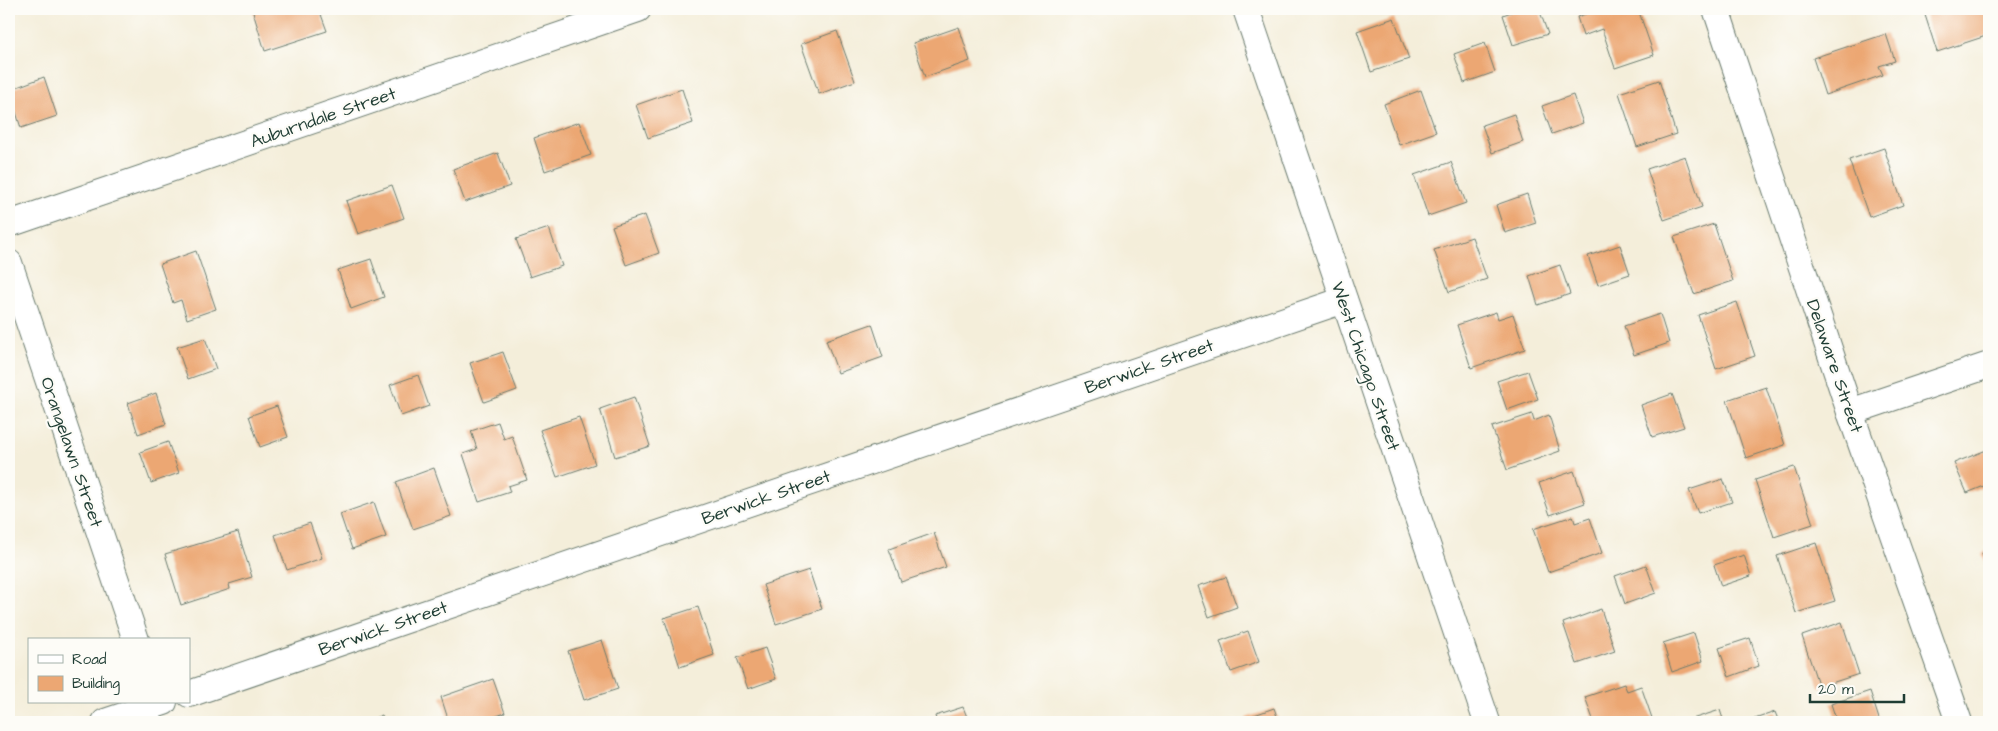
<svg xmlns="http://www.w3.org/2000/svg" width="1998" height="731" font-family="'Architects Daughter',sans-serif">
  <style>
    .building { fill: #eca773 }
    .lines { fill: none; stroke-linecap: round; stroke-linejoin: round }
    .street-casing { stroke: #6a7b6e; stroke-width: 28 }
    .street { stroke: #fff; stroke-width: 26 }
    .labels { text-anchor: middle; stroke-width: 4.5; stroke-linejoin: round; paint-order: stroke }
    .street-label { font-size: 18px; fill: #1f3d34; stroke: #fdfcf7 }
  </style>
  <rect width="100%" height="100%" fill="#fdfcf7"/>
  <filter id="ink" filterUnits="userSpaceOnUse"><feTurbulence type="fractalNoise" baseFrequency=".02" numOctaves="2"/><feDisplacementMap in="SourceGraphic" scale="10" xChannelSelector="R" yChannelSelector="G"/><feConvolveMatrix kernelMatrix="1 2 1 2 8 2 1 2 1" color-interpolation-filters="sRGB"/></filter>
  <filter id="wash" filterUnits="userSpaceOnUse"><feTurbulence type="fractalNoise" baseFrequency=".0096" numOctaves="4" result="noise"/><feDisplacementMap in="SourceGraphic" scale="20" xChannelSelector="R" yChannelSelector="G"/><feGaussianBlur stdDeviation="1.12" result="paint"/><feColorMatrix in="noise" values="0 0 0 0 0 0 0 0 0 0 0 0 0 0 0 0 0 1.4 0 .05"/><feComposite in="paint" operator="in"/></filter>
  <g filter="url(#wash)">
    <rect width="100%" height="100%" fill="#f4eeda"/>
    <g id="blocks">
      <g class="building">
        <path d="M 252,9 L 319,9 L 327,31 L 265,51 Z"/>
        <path d="M 1519,9 L 1539,9 L 1548,34 L 1513,45 L 1503,15 Z"/>
        <path d="M 1600,9 L 1638,9 L 1654,55 L 1615,68 L 1602,29 L 1583,36 L 1577,17 Z"/>
        <path d="M 1935,9 L 1985,9 L 1989,23 L 1989,35 L 1937,52 L 1924,12 Z"/>
        <path d="M 1394,18 L 1409,59 L 1371,72 L 1357,31 Z"/>
        <path d="M 959,27 L 970,61 L 925,77 L 913,43 Z"/>
        <path d="M 837,31 L 855,81 L 819,94 L 801,44 Z"/>
        <path d="M 1886,34 L 1895,61 L 1879,66 L 1883,75 L 1825,95 L 1813,58 Z"/>
        <path d="M 1485,43 L 1495,72 L 1464,83 L 1454,54 Z"/>
        <path d="M 44,77 L 57,116 L 21,128 L 9,90 Z"/>
        <path d="M 1659,80 L 1676,134 L 1637,147 L 1619,93 Z"/>
        <path d="M 682,89 L 693,123 L 648,138 L 636,105 Z"/>
        <path d="M 1421,90 L 1436,132 L 1399,145 L 1384,104 Z"/>
        <path d="M 1573,95 L 1583,123 L 1552,134 L 1542,106 Z"/>
        <path d="M 1514,114 L 1523,142 L 1492,153 L 1482,125 Z"/>
        <path d="M 579,122 L 591,155 L 545,171 L 534,138 Z"/>
        <path d="M 1884,148 L 1903,205 L 1869,217 L 1849,160 Z"/>
        <path d="M 498,153 L 510,186 L 465,202 L 453,169 Z"/>
        <path d="M 1685,156 L 1702,207 L 1664,220 L 1647,169 Z"/>
        <path d="M 1451,162 L 1466,203 L 1428,216 L 1414,175 Z"/>
        <path d="M 392,185 L 404,218 L 358,234 L 346,201 Z"/>
        <path d="M 1527,194 L 1536,223 L 1505,233 L 1496,205 Z"/>
        <path d="M 645,215 L 659,253 L 626,265 L 612,226 Z"/>
        <path d="M 1714,224 L 1733,281 L 1694,294 L 1674,237 Z"/>
        <path d="M 549,228 L 562,266 L 530,277 L 516,239 Z"/>
        <path d="M 1472,237 L 1487,279 L 1449,292 L 1434,250 Z"/>
        <path d="M 1620,245 L 1630,274 L 1598,285 L 1588,256 Z"/>
        <path d="M 196,251 L 216,309 L 187,319 L 181,300 L 173,303 L 160,264 Z"/>
        <path d="M 371,259 L 384,297 L 351,309 L 338,270 Z"/>
        <path d="M 1560,265 L 1570,294 L 1538,305 L 1529,276 Z"/>
        <path d="M 1737,302 L 1755,356 L 1716,369 L 1698,315 Z"/>
        <path d="M 1496,312 L 1498,319 L 1513,314 L 1525,349 L 1471,368 L 1457,325 Z"/>
        <path d="M 1660,314 L 1669,343 L 1634,355 L 1624,326 Z"/>
        <path d="M 872,324 L 883,357 L 838,373 L 826,340 Z"/>
        <path d="M 205,338 L 216,369 L 188,379 L 177,347 Z"/>
        <path d="M 503,352 L 517,390 L 484,402 L 470,363 Z"/>
        <path d="M 1528,371 L 1538,399 L 1507,410 L 1497,381 Z"/>
        <path d="M 418,375 L 429,406 L 401,416 L 390,385 Z"/>
        <path d="M 1766,387 L 1785,445 L 1746,458 L 1727,400 Z"/>
        <path d="M 156,393 L 166,424 L 138,434 L 128,403 Z"/>
        <path d="M 1672,394 L 1684,427 L 1652,437 L 1641,405 Z"/>
        <path d="M 634,397 L 650,446 L 615,457 L 600,409 Z"/>
        <path d="M 277,406 L 288,437 L 260,447 L 249,416 Z"/>
        <path d="M 1532,414 L 1534,421 L 1549,415 L 1560,451 L 1507,470 L 1492,427 Z"/>
        <path d="M 579,417 L 595,464 L 557,477 L 540,430 Z"/>
        <path d="M 498,422 L 504,439 L 512,436 L 527,480 L 508,486 L 510,492 L 479,502 L 463,454 L 477,449 L 471,431 Z"/>
        <path d="M 168,442 L 179,473 L 151,483 L 140,452 Z"/>
        <path d="M 1989,449 L 1989,484 L 1967,493 L 1954,463 Z"/>
        <path d="M 1794,467 L 1813,524 L 1774,537 L 1755,480 Z"/>
        <path d="M 434,468 L 451,516 L 413,529 L 396,482 Z"/>
        <path d="M 1574,471 L 1585,503 L 1550,515 L 1539,483 Z"/>
        <path d="M 1723,479 L 1732,502 L 1698,513 L 1689,490 Z"/>
        <path d="M 374,502 L 386,537 L 352,549 L 340,514 Z"/>
        <path d="M 1573,516 L 1575,523 L 1590,518 L 1602,553 L 1548,572 L 1533,529 Z"/>
        <path d="M 310,523 L 322,558 L 287,570 L 275,535 Z"/>
        <path d="M 238,532 L 252,577 L 229,584 L 230,589 L 181,605 L 165,554 Z"/>
        <path d="M 934,533 L 946,567 L 901,582 L 889,549 Z"/>
        <path d="M 1816,543 L 1835,601 L 1796,613 L 1777,556 Z"/>
        <path d="M 1989,550 L 1989,574 L 1982,553 Z"/>
        <path d="M 1744,555 L 1751,576 L 1721,586 L 1714,565 Z"/>
        <path d="M 1646,565 L 1656,593 L 1625,604 L 1615,576 Z"/>
        <path d="M 809,570 L 822,609 L 776,624 L 763,585 Z"/>
        <path d="M 1226,577 L 1237,607 L 1209,617 L 1198,586 Z"/>
        <path d="M 698,607 L 714,655 L 680,667 L 664,618 Z"/>
        <path d="M 1601,609 L 1615,651 L 1577,664 L 1563,623 Z"/>
        <path d="M 1842,622 L 1859,674 L 1819,687 L 1802,636 Z"/>
        <path d="M 1248,631 L 1259,662 L 1231,672 L 1220,641 Z"/>
        <path d="M 1694,633 L 1703,661 L 1672,672 L 1663,643 Z"/>
        <path d="M 1750,638 L 1759,666 L 1729,677 L 1719,648 Z"/>
        <path d="M 602,640 L 618,689 L 584,700 L 568,651 Z"/>
        <path d="M 765,648 L 776,679 L 748,689 L 737,658 Z"/>
        <path d="M 493,679 L 505,713 L 480,722 L 449,722 L 441,697 Z"/>
        <path d="M 1624,684 L 1627,691 L 1641,686 L 1653,721 L 1594,722 L 1585,697 Z"/>
        <path d="M 1870,691 L 1880,722 L 1837,722 L 1831,704 Z"/>
        <path d="M 963,707 L 969,722 L 937,722 L 935,716 Z"/>
        <path d="M 1274,708 L 1279,722 L 1247,722 L 1246,718 Z"/>
        <path d="M 1720,710 L 1724,722 L 1690,722 L 1689,720 Z"/>
        <path d="M 1775,712 L 1779,722 L 1746,722 Z"/>
        <path d="M 382,715 L 385,722 L 364,722 Z"/>
      </g>
    </g>
  </g>
  <g filter="url(#ink)">
    <use href="#blocks" fill-opacity="0" stroke="#6a7b6e" stroke-width="1"/>
    <g class="lines">
      <g class="street-casing">
        <g id="street">
          <path d="M 1246,9 L 1487,722"/>
          <path d="M 1716,9 L 1850,412 L 1959,722"/>
          <path d="M 9,224 L 638,9"/>
          <path d="M 9,263 L 136,640"/>
          <path d="M 1850,412 L 1989,365"/>
          <path d="M 189,694 L 1344,300"/>
          <path d="M 105,722 L 164,702"/>
        </g>
      </g>
      <use href="#street" class="street"/>
    </g>
  </g>
  <g class="labels">
    <g class="street-label">
      <text transform="translate(323 117) rotate(-19)" y="6">Auburndale Street</text>
      <text transform="translate(1149 366) rotate(-19)" y="6">Berwick Street</text>
      <text transform="translate(1366 366) rotate(71)" y="6">West Chicago Street</text>
      <text transform="translate(1835 366) rotate(71)" y="6">Delaware Street</text>
      <text transform="translate(72 452) rotate(71)" y="6">Orangelawn Street</text>
      <text transform="translate(766 497) rotate(-19)" y="6">Berwick Street</text>
      <text transform="translate(383 628) rotate(-19)" y="6">Berwick Street</text>
    </g>
  </g>
  <rect width="1998" height="731" fill="none" stroke="#fdfcf7" stroke-width="30"/>
  <rect x="28" y="638" width="162" height="65" fill="#fdfcf7" stroke="#a4b0a9"/>
  <rect x="38" y="655" width="25" height="8" fill="#ffffff" stroke="#a4b0a9"/>
  <text x="72" y="664" font-size="15" fill="#1f3d34">Road</text>
  <rect x="38" y="676" width="25" height="15" fill="#eca773" stroke="#a4b0a9"/>
  <text x="72" y="688" font-size="15" fill="#1f3d34">Building</text>
  <path d="M1810 694v8h94v-8" fill="none" stroke="#1f3d34" stroke-width="2.5"/>
  <text x="1818" y="694" font-size="15" fill="#1f3d34" stroke="#fdfcf7" stroke-width="4" paint-order="stroke">20 m</text>
</svg>
